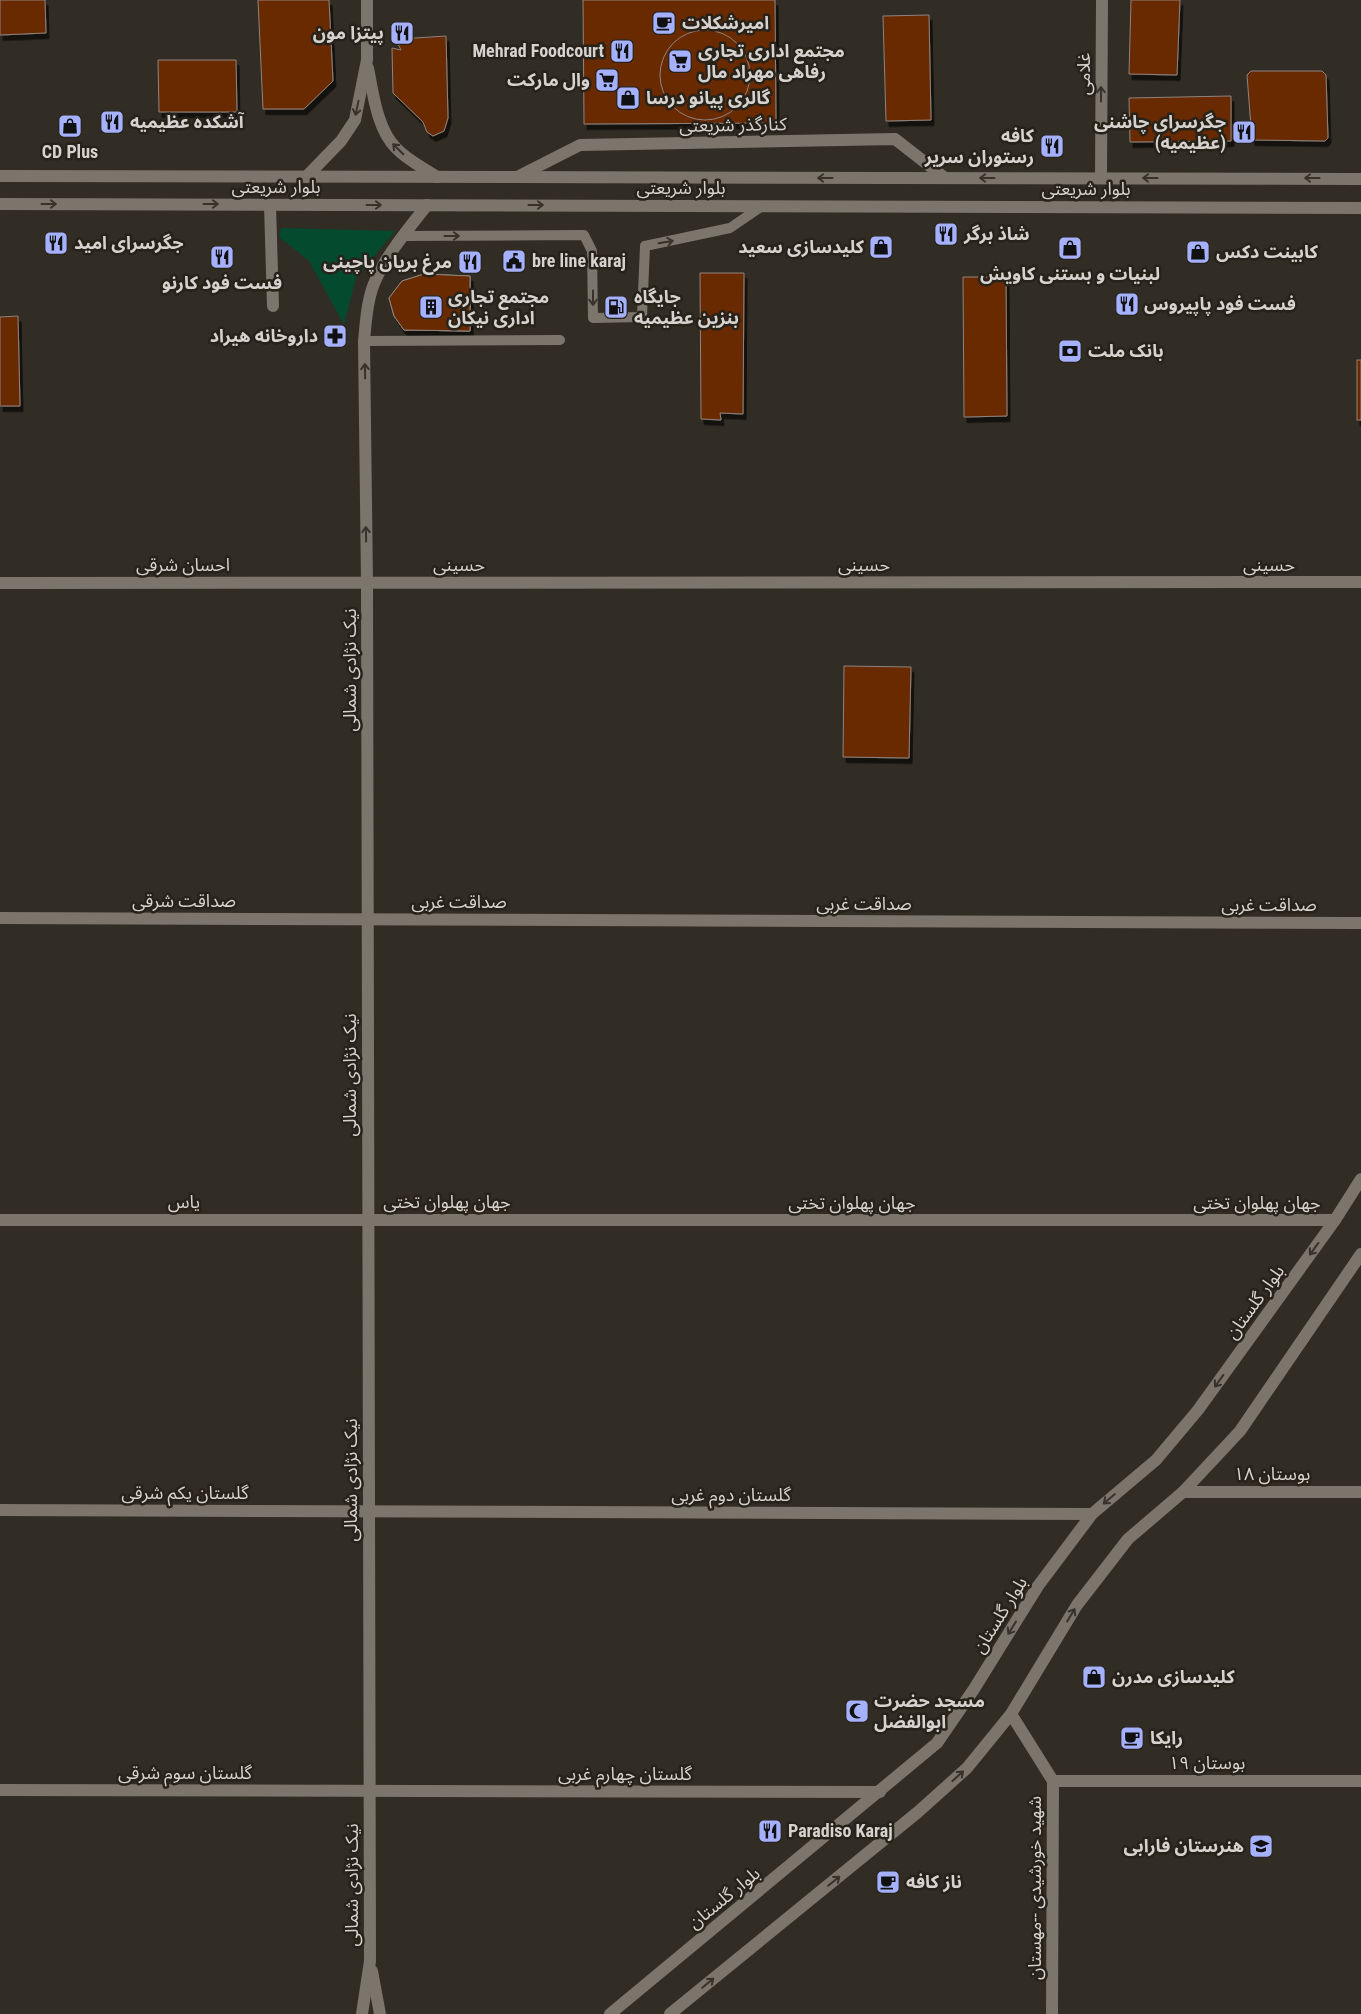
<svg xmlns="http://www.w3.org/2000/svg" width="1361" height="2014" font-family="'Roboto Condensed','Noto Sans Arabic',sans-serif">
  <style>
    .green { fill: #034a2f }
    .building { fill: #692b05; stroke: #8f837e; filter: url(#shadow) }
    .lines { fill: none; stroke-linecap: round; stroke-linejoin: round }
    .service { stroke: #7b756b; stroke-width: 10 }
    .minor { stroke: #7b756b; stroke-width: 12 }
    .tertiary { stroke: #7b756b; stroke-width: 12 }
    .secondary { stroke: #7b756b; stroke-width: 12 }
    .oneway { stroke: #38332a }
    .labels { text-anchor: middle; stroke-width: 5; stroke-linejoin: round; paint-order: stroke }
    .poi-label { font-size: 18px; font-weight: bold; fill: #d6d2cd; stroke: #27221a; text-anchor: start }
    .street-label { font-size: 18px; fill: #d6d2cd; stroke: #27221a }
  </style>
  <defs>
    <filter id="shadow"><feDropShadow dx="3" dy="5.5" stdDeviation="0" flood-color="#0009"/></filter>
  </defs>
  <rect width="100%" height="100%" fill="#312c24"/>
  <path class="green" d="M 281,228 L 395,231 L 356,278 L 344,325 L 309,261 L 279,237 Z"/>
  <g class="building">
    <path d="M 0,0 L 45,0 L 46,33 L 0,35 Z"/>
    <path d="M 258,0 L 329,0 L 333,81 L 304,109 L 263,109 Z"/>
    <path d="M 583,0 L 775,0 L 776,123 L 584,124 Z"/>
    <path d="M 1131,0 L 1180,0 L 1177,75 L 1129,74 Z"/>
    <path d="M 929,15 L 931,120 L 886,121 L 883,16 Z"/>
    <circle cx="705" cy="75" r="45"/>
    <path d="M 446,36 L 448,118 L 444,131 L 433,136 L 427,132 L 423,122 L 393,93 L 392,48 L 401,50 L 398,44 L 400,39 Z"/>
    <path d="M 158,60 L 236,60 L 237,112 L 159,112 Z"/>
    <path d="M 1251,71 L 1322,71 L 1326,75 L 1328,138 L 1325,141 L 1252,140 L 1247,75 Z"/>
    <path d="M 1231,96 L 1231,141 L 1130,142 L 1129,98 Z"/>
    <path d="M 700,273 L 744,273 L 743,414 L 720,413 L 721,420 L 701,419 Z"/>
    <path d="M 424,274 L 470,276 L 470,331 L 404,330 L 394,316 L 389,298 L 402,281 Z"/>
    <path d="M 424,274 L 470,276 L 470,331 L 404,330 L 394,316 L 389,298 L 402,281 Z"/>
    <path d="M 963,277 L 1006,277 L 1007,416 L 964,417 Z"/>
    <path d="M 18,316 L 20,406 L 0,406 L 0,317 Z"/>
    <rect x="1357" y="360" width="4" height="60"/>
    <path d="M 844,666 L 911,667 L 909,758 L 843,757 Z"/>
  </g>
  <g class="lines">
    <g class="service">
      <path d="M 403,236 L 584,235 L 592,251 L 593,318 L 642,317 L 645,246 L 730,228 L 762,206"/>
      <path d="M 364,341 L 560,340"/>
    </g>
    <g class="minor">
      <path d="M 517,177 L 580,145 L 895,139 L 945,178"/>
      <path d="M 1101,178 L 1102,0"/>
      <path d="M 270,205 L 273,306"/>
      <path d="M 0,583 L 1361,582"/>
      <path d="M 0,918 L 1361,923"/>
      <path d="M 0,1220 L 1335,1220"/>
      <path d="M 1183,1492 L 1361,1492"/>
      <path d="M 0,1510 L 1092,1514"/>
      <path d="M 1011,1714 L 1053,1781 L 1052,2014"/>
      <path d="M 1053,1781 L 1361,1781"/>
      <path d="M 0,1790 L 880,1792"/>
    </g>
    <g class="tertiary">
      <path d="M 368,68 C 373,93 377,129 396,148 C 407,160 424,168 437,177"/>
      <path d="M 306,177 L 341,141 L 355,120 L 367,60 L 367,0"/>
      <path d="M 372,1971 L 380,2014"/>
      <path d="M 362,2014 L 370,1961 L 367,583 L 364,341 C 366,321 367,298 376,279 C 387,254 410,227 427,205"/>
    </g>
    <g class="secondary">
      <path d="M 0,176 L 1361,179"/>
      <path d="M 0,204 L 1361,208"/>
      <path d="M 610,2014 L 937,1743 L 974,1689 L 1038,1586 L 1092,1514 L 1156,1460 L 1198,1410 L 1335,1220 L 1361,1179"/>
      <path d="M 670,2014 L 918,1812 L 967,1768 L 1011,1714 L 1077,1605 L 1128,1539 L 1183,1492 L 1240,1431 L 1361,1254"/>
    </g>
  </g>
  <defs><path id="oneway-shaft" d="M-6 0H5M1.5-3L5.5 0L1.5 3" fill="none" stroke-width="1.6" stroke-linecap="round" stroke-linejoin="round" transform="scale(1.25)"/></defs>
  <g class="oneway">
    <use href="#oneway-shaft" transform="translate(1101 94) rotate(-90)"/>
    <use href="#oneway-shaft" transform="translate(357 108) rotate(102)"/>
    <use href="#oneway-shaft" transform="translate(398 149) rotate(-135)"/>
    <use href="#oneway-shaft" transform="translate(825 178) rotate(-180)"/>
    <use href="#oneway-shaft" transform="translate(987 178) rotate(-180)"/>
    <use href="#oneway-shaft" transform="translate(1150 178) rotate(-180)"/>
    <use href="#oneway-shaft" transform="translate(1312 178) rotate(-180)"/>
    <use href="#oneway-shaft" transform="translate(49 204)"/>
    <use href="#oneway-shaft" transform="translate(211 204)"/>
    <use href="#oneway-shaft" transform="translate(374 205)"/>
    <use href="#oneway-shaft" transform="translate(536 205)"/>
    <use href="#oneway-shaft" transform="translate(452 236)"/>
    <use href="#oneway-shaft" transform="translate(666 242) rotate(-10)"/>
    <use href="#oneway-shaft" transform="translate(593 298) rotate(90)"/>
    <use href="#oneway-shaft" transform="translate(365 371) rotate(-91)"/>
    <use href="#oneway-shaft" transform="translate(366 534) rotate(-91)"/>
    <use href="#oneway-shaft" transform="translate(1314 1249) rotate(126)"/>
    <use href="#oneway-shaft" transform="translate(1219 1381) rotate(126)"/>
    <use href="#oneway-shaft" transform="translate(1109 1499) rotate(140)"/>
    <use href="#oneway-shaft" transform="translate(1071 1615) rotate(-59)"/>
    <use href="#oneway-shaft" transform="translate(1012 1628) rotate(122)"/>
    <use href="#oneway-shaft" transform="translate(958 1776) rotate(-42)"/>
    <use href="#oneway-shaft" transform="translate(834 1881) rotate(-39)"/>
    <use href="#oneway-shaft" transform="translate(708 1983) rotate(-39)"/>
  </g>
  <defs>
    <g id="cafe-square" transform="scale(1.25)"><rect x="-9" y="-9" width="18" height="18" rx="4" fill="#a5b1fc" stroke="#27221a"/><path d="M-5.5-4.5H6V0H3Q3 3.5 0 3.5H-2.5Q-5.5 3.5-5.5 0ZM3-3.2v2h1.7v-2ZM-6 4.5H4V6H-6Z" fill="#111"/></g>
    <g id="restaurant-square" transform="scale(1.25)"><rect x="-9" y="-9" width="18" height="18" rx="4" fill="#a5b1fc" stroke="#27221a"/><path d="M-5-6h1v4h1v-4h1v4h1v-4h1v5L-1.5 .5V6h-2V.5L-5-1ZM5-6V6H3V1.5H1.5Q1.5-4 5-6Z" fill="#111"/></g>
    <g id="supermarket-square" transform="scale(1.25)"><rect x="-9" y="-9" width="18" height="18" rx="4" fill="#a5b1fc" stroke="#27221a"/><path d="M-6-5.5h2.5l.6 2H6L4.5 2H-2.5L-4.4-4H-6ZM-1.5 3.2a1.3 1.3 0 1 0 .1 0ZM3 3.2a1.3 1.3 0 1 0 .1 0Z" fill="#111"/></g>
    <g id="shop-square" transform="scale(1.25)"><rect x="-9" y="-9" width="18" height="18" rx="4" fill="#a5b1fc" stroke="#27221a"/><path d="M-5-2.5h2.3a2.7 3.5 0 0 1 5.4 0H5L5.5 6h-11ZM-1.5-2.5h3a1.5 2.3 0 0 0-3 0Z" fill="#111"/></g>
    <g id="civic-square" transform="scale(1.25)"><rect x="-9" y="-9" width="18" height="18" rx="4" fill="#a5b1fc" stroke="#27221a"/><path d="M-.6-6.5H3V-4.5H.6V-3L4-1V1h2V6H-6V1h2V-1L-.6-3ZM-1.2 2.5V6h2.4V2.5Z" fill="#111"/></g>
    <g id="building-square" transform="scale(1.25)"><rect x="-9" y="-9" width="18" height="18" rx="4" fill="#a5b1fc" stroke="#27221a"/><path d="M-4-6H4V6H1V3H-1V6H-4ZM-2.5-4.3h1.7v1.8h-1.7ZM.8-4.3h1.7v1.8H.8ZM-2.5-1h1.7V.8h-1.7ZM.8-1h1.7V.8H.8Z" fill="#111"/></g>
    <g id="fuel-square" transform="scale(1.25)"><rect x="-9" y="-9" width="18" height="18" rx="4" fill="#a5b1fc" stroke="#27221a"/><path d="M-5.5-6h7V0h2V4h1.3V-2.5L3-4.5l.8-.8L6-3V5H2.5V1h-1V6h-7ZM-4.2-4.7v3.2H.2V-4.7Z" fill="#111"/></g>
    <g id="pharmacy-square" transform="scale(1.25)"><rect x="-9" y="-9" width="18" height="18" rx="4" fill="#a5b1fc" stroke="#27221a"/><path d="M-2-6h4v4h4v4h-4v4h-4v-4h-4v-4h4Z" fill="#111"/></g>
    <g id="bank-square" transform="scale(1.25)"><rect x="-9" y="-9" width="18" height="18" rx="4" fill="#a5b1fc" stroke="#27221a"/><path d="M-6-4H6V4H-6ZM0-2.3a2.3 2.3 0 1 0 0 4.6a2.3 2.3 0 1 0 0-4.6Z" fill="#111"/></g>
    <g id="mosque-square" transform="scale(1.25)"><rect x="-9" y="-9" width="18" height="18" rx="4" fill="#a5b1fc" stroke="#27221a"/><path d="M3.5-4.9A6 6 0 1 0 3.5 4.9A5 5 0 1 1 3.5-4.9Z" fill="#111"/></g>
    <g id="school-square" transform="scale(1.25)"><rect x="-9" y="-9" width="18" height="18" rx="4" fill="#a5b1fc" stroke="#27221a"/><path d="M0-5L7-2L0 1L-7-2ZM-4 1L0 2.5L4 1V4Q0 6-4 4Z" fill="#111"/></g>
  </defs>
  <g fill-rule="evenodd">
    <use href="#cafe-square" x="664" y="23"/>
    <use href="#restaurant-square" x="402" y="33"/>
    <use href="#restaurant-square" x="622" y="51"/>
    <use href="#supermarket-square" x="680" y="61"/>
    <use href="#supermarket-square" x="607" y="80"/>
    <use href="#shop-square" x="628" y="98"/>
    <use href="#restaurant-square" x="112" y="122"/>
    <use href="#shop-square" x="70" y="126"/>
    <use href="#restaurant-square" x="1244" y="132"/>
    <use href="#restaurant-square" x="1052" y="146"/>
    <use href="#restaurant-square" x="946" y="234"/>
    <use href="#restaurant-square" x="56" y="243"/>
    <use href="#shop-square" x="881" y="247"/>
    <use href="#shop-square" x="1070" y="248"/>
    <use href="#shop-square" x="1198" y="252"/>
    <use href="#restaurant-square" x="222" y="257"/>
    <use href="#civic-square" x="514" y="261"/>
    <use href="#restaurant-square" x="470" y="262"/>
    <use href="#restaurant-square" x="1127" y="304"/>
    <use href="#building-square" x="431" y="307"/>
    <use href="#fuel-square" x="616" y="307"/>
    <use href="#pharmacy-square" x="335" y="336"/>
    <use href="#bank-square" x="1070" y="351"/>
    <use href="#shop-square" x="1094" y="1677"/>
    <use href="#mosque-square" x="857" y="1711"/>
    <use href="#cafe-square" x="1132" y="1738"/>
    <use href="#restaurant-square" x="770" y="1831"/>
    <use href="#school-square" x="1261" y="1846"/>
    <use href="#cafe-square" x="888" y="1882"/>
  </g>
  <g class="labels">
    <g class="poi-label">
      <text x="682" y="29">امیرشکلات</text>
      <text x="384" y="39" text-anchor="end">پیتزا مون</text>
      <text x="604" y="57" text-anchor="end">Mehrad Foodcourt</text>
      <text x="698" y="57">مجتمع اداری تجاری<tspan x="698" dy="21">رفاهی مهراد مال</tspan></text>
      <text x="590" y="86" text-anchor="end">وال مارکت</text>
      <text x="646" y="104">گالری پیانو درسا</text>
      <text x="130" y="128">آشکده عظیمیه</text>
      <text x="1226" y="128" text-anchor="end">جگرسرای چاشنی<tspan x="1226" dy="21">(عظیمیه)</tspan></text>
      <text x="1034" y="142" text-anchor="end">کافه<tspan x="1034" dy="21">رستوران سریر</tspan></text>
      <text x="70" y="158" text-anchor="middle">CD Plus</text>
      <text x="964" y="240">شاذ برگر</text>
      <text x="74" y="249">جگرسرای امید</text>
      <text x="864" y="253" text-anchor="end">کلیدسازی سعید</text>
      <text x="1216" y="258">کابینت دکس</text>
      <text x="532" y="267">bre line karaj</text>
      <text x="452" y="268" text-anchor="end">مرغ بریان پاچینی</text>
      <text x="1070" y="280" text-anchor="middle">لبنیات و بستنی کاویش</text>
      <text x="222" y="289" text-anchor="middle">فست فود کارنو</text>
      <text x="448" y="303">مجتمع تجاری<tspan x="448" dy="21">اداری نیکان</tspan></text>
      <text x="634" y="303">جایگاه<tspan x="634" dy="21">بنزین عظیمیه</tspan></text>
      <text x="1144" y="310">فست فود پاپیروس</text>
      <text x="318" y="342" text-anchor="end">داروخانه هیراد</text>
      <text x="1088" y="357">بانک ملت</text>
      <text x="1112" y="1683">کلیدسازی مدرن</text>
      <text x="874" y="1707">مسجد حضرت<tspan x="874" dy="21">ابوالفضل</tspan></text>
      <text x="1150" y="1744">رایکا</text>
      <text x="788" y="1837">Paradiso Karaj</text>
      <text x="1244" y="1852" text-anchor="end">هنرستان فارابی</text>
      <text x="906" y="1888">ناز کافه</text>
    </g>
    <g class="street-label">
      <text transform="translate(1084 74) rotate(-90)" y="6">غلامی</text>
      <text transform="translate(733 125) rotate(-1)" y="6">کنارگذر شریعتی</text>
      <text x="276" y="193">بلوار شریعتی</text>
      <text x="681" y="194">بلوار شریعتی</text>
      <text x="1086" y="195">بلوار شریعتی</text>
      <text x="183" y="571">احسان شرقی</text>
      <text x="459" y="571">حسینی</text>
      <text x="864" y="571">حسینی</text>
      <text x="1269" y="571">حسینی</text>
      <text transform="translate(350 670) rotate(-90)" y="6">نیک نژادی شمالی</text>
      <text x="184" y="907">صداقت شرقی</text>
      <text x="459" y="908">صداقت غربی</text>
      <text x="864" y="910">صداقت غربی</text>
      <text x="1269" y="911">صداقت غربی</text>
      <text transform="translate(350 1075) rotate(-90)" y="6">نیک نژادی شمالی</text>
      <text x="184" y="1208">یاس</text>
      <text x="447" y="1208">جهان پهلوان تختی</text>
      <text x="852" y="1209">جهان پهلوان تختی</text>
      <text x="1257" y="1209">جهان پهلوان تختی</text>
      <text transform="translate(1255 1302) rotate(-54)" y="6">بلوار گلستان</text>
      <text x="1272" y="1480">بوستان ۱۸</text>
      <text transform="translate(351 1480) rotate(-90)" y="6">نیک نژادی شمالی</text>
      <text x="185" y="1499">گلستان یکم شرقی</text>
      <text x="731" y="1501">گلستان دوم غربی</text>
      <text transform="translate(1000 1615) rotate(-58)" y="6">بلوار گلستان</text>
      <text x="1207" y="1769">بوستان ۱۹</text>
      <text x="185" y="1779">گلستان سوم شرقی</text>
      <text x="625" y="1780">گلستان چهارم غربی</text>
      <text transform="translate(352 1885) rotate(-90)" y="6">نیک نژادی شمالی</text>
      <text transform="translate(1035 1888) rotate(-90)" y="6">شهید خورشیدی --مهستان</text>
      <text transform="translate(724 1898) rotate(-39)" y="6">بلوار گلستان</text>
    </g>
  </g>
</svg>
